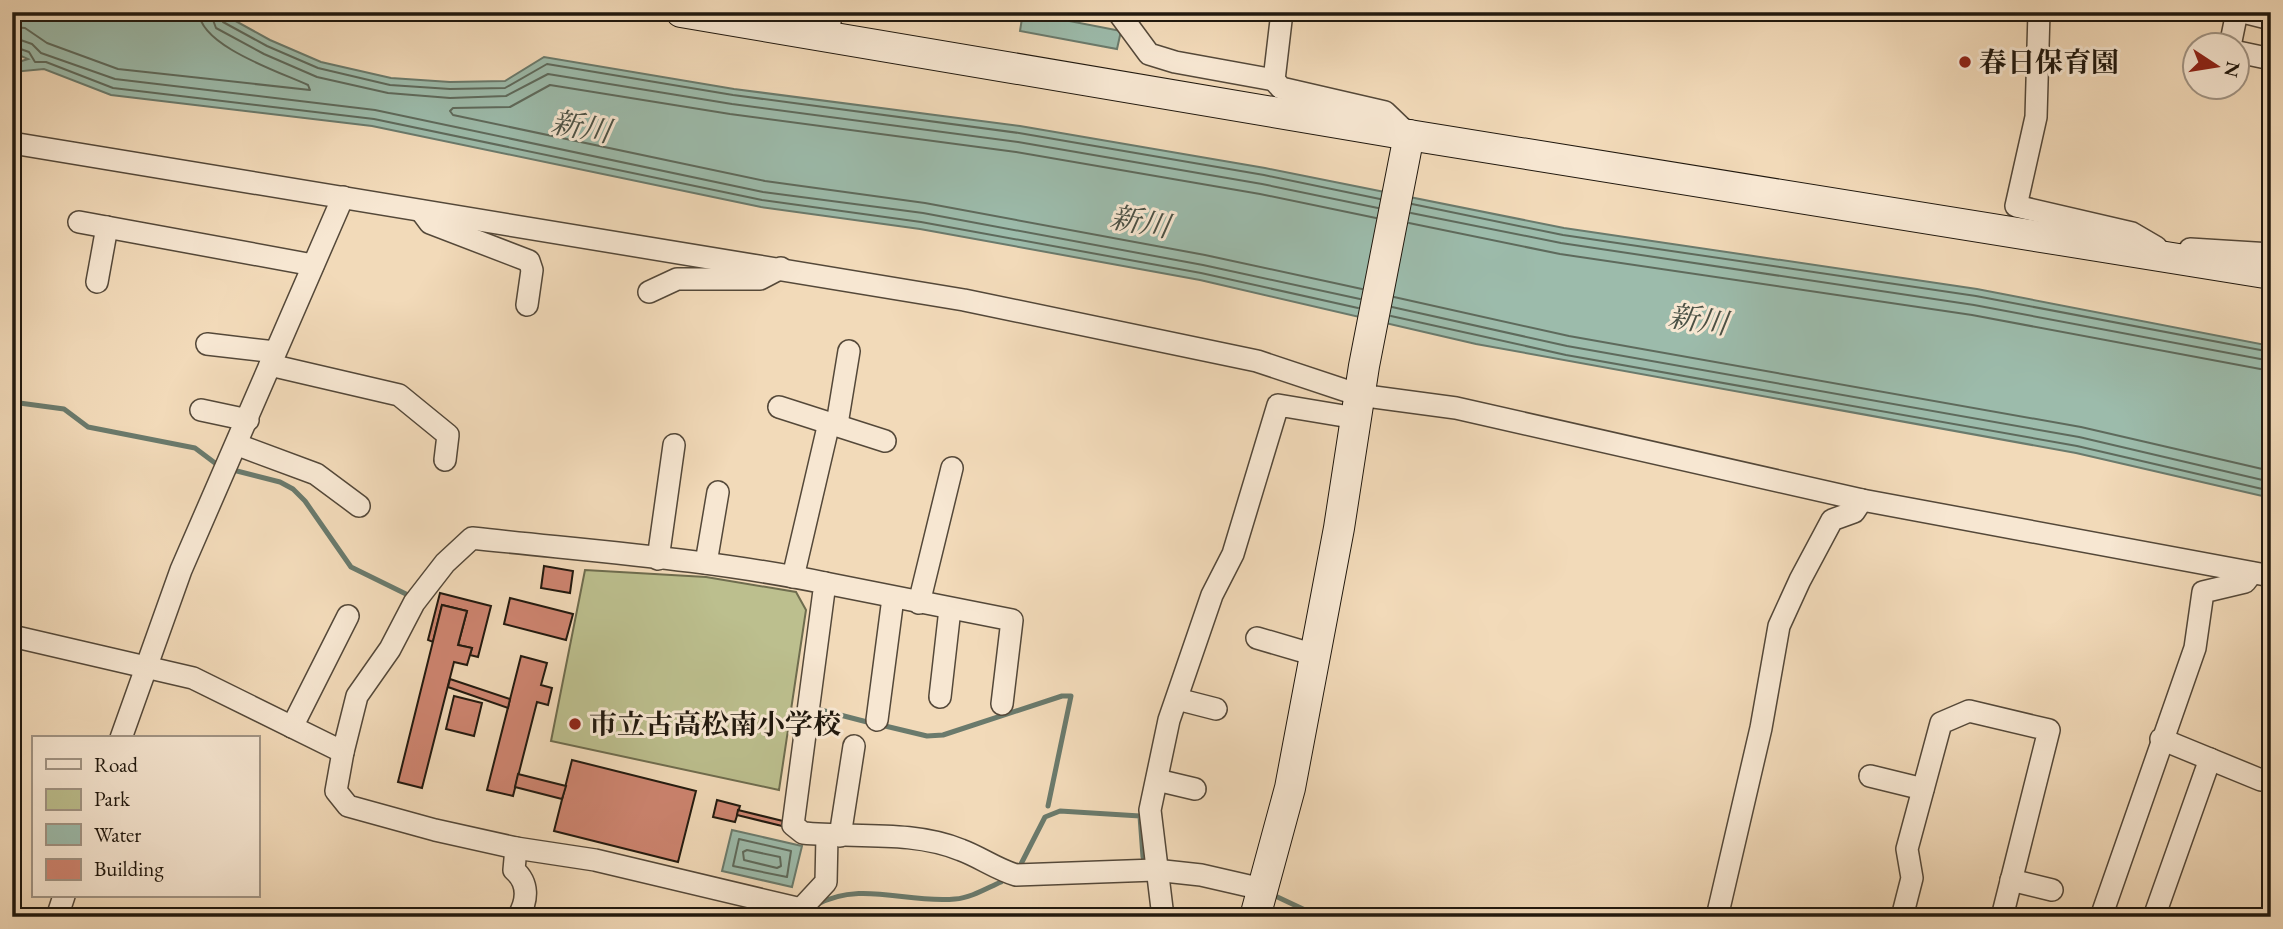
<svg xmlns="http://www.w3.org/2000/svg" width="2283" height="929" font-family="'EB Garamond','Noto Serif JP',serif">
  <style>
    .green { fill: #bcbf8e; stroke: #6e6c4e; stroke-width: 2 }
    .water { fill: #9cbbab; stroke: #6a7a6c; stroke-width: 2 }
    .lines { fill: none; stroke-linecap: round; stroke-linejoin: round }
    .shore { stroke: #5e6a5c; stroke-width: 2 }
    .stream { stroke: #6a7a6c; stroke-width: 5 }
    .building { fill: #cf8571; stroke: #20180e; stroke-width: 2 }
    .street-casing { stroke: #544839; stroke-width: 24 }
    .secondary-casing { stroke: #20180e; stroke-width: 32 }
    .street { stroke: #f7e7d2; stroke-width: 21 }
    .secondary { stroke: #f7e7d2; stroke-width: 30 }
    .poi-dot { fill: #8f2418; stroke: #f7e7d2; stroke-width: 2.5 }
    .labels { text-anchor: middle; stroke-width: 6; stroke-linejoin: round; paint-order: stroke }
    .poi-label { font-size: 28px; font-weight: bold; fill: #20180e; stroke: #f7e7d2; text-anchor: start }
    .water-label { font-size: 30px; font-style: italic; fill: #4b5145; stroke: #f7e7d2 }
  </style>
  <rect width="100%" height="100%" fill="#f2dab9"/>
  <filter id="stains"><feTurbulence type="fractalNoise" baseFrequency=".00286" numOctaves="4"/><feColorMatrix values="0 0 0 0 .2 0 0 0 0 .09 0 0 0 0 .02 0 0 0 .5 -.17"/></filter>
  <radialGradient id="worn" r=".72"><stop offset=".6" stop-color="#630" stop-opacity="0"/><stop offset="1" stop-color="#630" stop-opacity=".3"/></radialGradient>
  <path class="green" d="M 585,570 L 706,577 L 796,592 L 806,610 L 779,790 L 551,741 Z"/>
  <g class="water">
    <path d="M 12,12 L 223,14 L 270,40 L 321,62 L 391,78 L 450,82 L 505,81 L 544,57 L 734,89 L 1020,126 L 1265,168 L 1564,228 L 1977,289 L 2271,346 L 2271,498 L 2076,453 L 1476,344 L 1200,280 L 920,229 L 761,207 L 372,126 L 111,95 L 44,69 L 13,72 L 12,64 L 28,59 L 12,52 Z"/>
    <path d="M 1023,12 L 1121,31 L 1117,49 L 1020,31 Z"/>
    <path d="M 732,830 L 802,846 L 792,887 L 722,871 Z"/>
  </g>
  <g class="lines">
    <g class="shore">
      <path d="M 210,12 L 216,28 L 264,54 L 317,77 L 388,93 L 450,98 L 506,96 L 548,74 L 732,104 L 1018,142 L 1262,184 L 1378,208"/>
      <path d="M 218,12 L 223,22 L 267,46 L 318,68 L 390,85 L 450,89 L 505,88 L 547,64 L 733,95 L 1019,133 L 1264,175 L 1380,199"/>
      <path d="M 12,27 L 25,28 L 47,43 L 118,69 L 310,90 L 308,85 C 280,72 200,46 199,12"/>
      <path d="M 12,37 L 32,44 L 41,53 L 115,79 L 375,110 L 763,192 L 923,213 L 1203,265 L 1360,299"/>
      <path d="M 12,46 L 29,52 L 35,62 L 46,62 L 113,88 L 374,119 L 762,200 L 921,222 L 1201,273 L 1358,308"/>
      <path d="M 1412,204 L 1563,235 L 1976,296 L 2271,352"/>
      <path d="M 1411,213 L 1561,243 L 1974,305 L 2271,361"/>
      <path d="M 1409,223 L 1560,254 L 1972,315 L 2271,371"/>
      <path d="M 1362,289 L 1205,255 L 925,203 L 765,181 L 453,115 L 450,111 L 453,108 L 510,107 L 550,85 L 730,114 L 1016,152 L 1260,194 L 1376,218"/>
      <path d="M 1394,297 L 1569,336 L 2081,427 L 2271,471"/>
      <path d="M 1392,307 L 1567,346 L 2079,437 L 2271,482"/>
      <path d="M 1391,316 L 1566,355 L 2077,446 L 2271,491"/>
      <path d="M 739,839 L 791,851 L 787,877 L 733,866 Z"/>
      <path d="M 747,850 L 780,857 L 781,866 L 777,868 L 744,860 L 743,852 Z"/>
    </g>
    <g class="stream">
      <path d="M 12,402 L 64,409 L 88,427 L 195,448 L 215,463"/>
      <path d="M 233,470 L 280,482 L 293,489 L 305,501 L 351,567 L 408,595"/>
      <path d="M 817,709 L 871,723"/>
      <path d="M 881,725 L 927,736 L 943,735 L 1062,696 L 1071,696 L 1048,806"/>
      <path d="M 1021,864 L 1045,817 L 1060,811 L 1140,816 L 1143,857"/>
      <path d="M 1271,894 L 1320,917"/>
      <path d="M 816,905 C 861,880 907,904 955,899 C 971,898 987,888 1001,882"/>
      <path d="M 1352,917 L 1383,911 L 1409,917"/>
    </g>
  </g>
  <g class="building">
    <path d="M 544,566 L 573,571 L 570,593 L 541,588 Z"/>
    <path d="M 440,593 L 491,606 L 478,657 L 470,655 L 472,648 L 458,645 L 467,611 L 442,605 L 433,642 L 428,640 Z"/>
    <path d="M 510,598 L 573,614 L 566,640 L 504,624 Z"/>
    <path d="M 442,605 L 467,611 L 458,645 L 472,648 L 467,665 L 454,662 L 422,788 L 398,782 Z"/>
    <path d="M 521,656 L 547,663 L 541,685 L 552,688 L 548,705 L 537,702 L 513,796 L 487,790 Z"/>
    <path d="M 450,679 L 510,699 L 508,708 L 448,687 Z"/>
    <path d="M 454,696 L 482,703 L 474,736 L 446,729 Z"/>
    <path d="M 572,760 L 696,791 L 678,862 L 554,831 Z"/>
    <path d="M 518,774 L 566,786 L 562,799 L 515,787 Z"/>
    <path d="M 717,800 L 740,806 L 735,822 L 713,817 Z"/>
    <path d="M 738,810 L 783,821 L 782,826 L 737,815 Z"/>
  </g>
  <g class="lines">
    <g class="street-casing">
      <g id="street">
        <path d="M 774,12 L 830,22"/>
        <path d="M 1118,12 L 1149,54 L 1175,62 L 1274,80"/>
        <path d="M 1282,12 L 1274,80 L 1281,88 L 1385,112 L 1409,135"/>
        <path d="M 2039,12 L 2036,117 L 2016,206 L 2132,233 L 2156,247 L 2155,253"/>
        <path d="M 2243,12 L 2271,19"/>
        <path d="M 2230,46 L 2237,12"/>
        <path d="M 2238,52 L 2271,59"/>
        <path d="M 12,143 L 964,300 L 1257,361 L 1359,395 L 1456,408 L 1862,500 L 2271,576"/>
        <path d="M 421,211 L 430,223 L 529,261 L 532,270 L 527,305"/>
        <path d="M 79,222 L 313,265"/>
        <path d="M 2190,249 L 2271,254"/>
        <path d="M 97,282 L 107,227"/>
        <path d="M 649,292 L 677,279 L 760,279 L 781,268"/>
        <path d="M 207,344 L 275,352"/>
        <path d="M 270,365 L 399,395 L 448,435 L 445,460"/>
        <path d="M 779,407 L 885,441"/>
        <path d="M 201,410 L 248,420"/>
        <path d="M 238,445 L 316,474 L 359,506"/>
        <path d="M 658,559 L 674,445"/>
        <path d="M 706,563 L 718,492"/>
        <path d="M 793,577 L 828,427 L 838,418 L 849,351"/>
        <path d="M 825,583 L 1012,620 L 1002,704"/>
        <path d="M 919,603 L 952,468"/>
        <path d="M 12,636 L 193,678 L 343,752 L 357,696 L 390,649 L 414,603 L 445,563 L 472,538 C 590,551 709,559 825,583 L 793,825 L 803,833 C 853,838 913,830 961,850 C 980,857 996,869 1016,875 L 1155,870 L 1201,875 L 1262,889"/>
        <path d="M 1257,638 L 1315,655"/>
        <path d="M 940,697 L 950,609"/>
        <path d="M 1177,699 L 1216,709"/>
        <path d="M 877,720 L 893,598"/>
        <path d="M 292,727 L 348,616"/>
        <path d="M 121,738 L 181,570 L 343,197"/>
        <path d="M 2161,739 L 2261,780"/>
        <path d="M 343,752 L 336,791 L 348,806 L 435,830 L 516,848 L 595,860 L 801,909 L 826,882 L 827,836"/>
        <path d="M 1870,776 L 1923,789"/>
        <path d="M 1157,780 L 1195,789"/>
        <path d="M 840,836 L 854,746"/>
        <path d="M 516,848 L 514,870 C 529,883 528,900 518,917"/>
        <path d="M 2011,880 L 2052,890"/>
        <path d="M 57,917 L 64,896"/>
        <path d="M 1163,917 L 1150,810 L 1169,720 L 1212,595 L 1233,554 L 1278,405 L 1356,418"/>
        <path d="M 1717,917 L 1761,728 L 1779,626 L 1800,580 L 1832,520 L 1854,512 L 1862,500"/>
        <path d="M 1902,917 L 1912,878 L 1907,849 L 1941,723 L 1969,711 L 2049,730 L 2002,917"/>
        <path d="M 2101,917 L 2195,648 L 2203,592 L 2245,582 L 2252,573"/>
        <path d="M 2154,917 L 2210,759"/>
      </g>
    </g>
    <g class="secondary-casing">
      <g id="secondary">
        <path d="M 681,12 L 1409,135 L 2271,274"/>
        <path d="M 1255,917 L 1290,788 L 1339,528 L 1364,366 L 1409,135"/>
      </g>
    </g>
    <use href="#street" class="street"/>
    <use href="#secondary" class="secondary"/>
  </g>
  <g class="poi-dot">
    <circle cx="1965" cy="62" r="7"/>
    <circle cx="575" cy="724" r="7"/>
  </g>
  <g class="labels">
    <g class="poi-label">
      <text x="1979" y="72">春日保育園</text>
      <text x="589" y="734">市立古高松南小学校</text>
    </g>
    <g class="water-label">
      <text transform="translate(581 127) rotate(10)" y="10">新川</text>
      <text transform="translate(1140 222) rotate(10)" y="10">新川</text>
      <text transform="translate(1698 320) rotate(8)" y="10">新川</text>
    </g>
  </g>
  <rect width="2283" height="929" fill="none" stroke="#f2dab9" stroke-width="42"/>
  <rect x="14" y="14" width="2255" height="901" fill="none" stroke="#20180e" stroke-width="3.5"/>
  <rect x="21" y="21" width="2241" height="887" fill="none" stroke="#20180e" stroke-width="2"/>
  <rect x="32" y="736" width="228" height="161" fill="#f7e7d2" stroke="#a19484" stroke-width="2"/>
  <rect x="46" y="759" width="35" height="10" fill="#f7e7d2" stroke="#a19484" stroke-width="2"/>
  <text x="94" y="772" font-size="21" fill="#20180e">Road</text>
  <rect x="46" y="789" width="35" height="21" fill="#bcbf8e" stroke="#a19484" stroke-width="2"/>
  <text x="94" y="806" font-size="21" fill="#20180e">Park</text>
  <rect x="46" y="824" width="35" height="21" fill="#9cbbab" stroke="#a19484" stroke-width="2"/>
  <text x="94" y="842" font-size="21" fill="#20180e">Water</text>
  <rect x="46" y="859" width="35" height="21" fill="#cf8571" stroke="#a19484" stroke-width="2"/>
  <text x="94" y="876" font-size="21" fill="#20180e">Building</text>
  <g transform="translate(2216 66) rotate(102)"><circle r="33" fill="#f7e7d2" stroke="#a19484" stroke-width="2"/>
  <path d="M0-5L12 26L0 18L-12 26Z" fill="#8f2418"/>
  <text y="-10" font-size="19" font-weight="bold" text-anchor="middle" fill="#20180e">N</text>
  </g>
  <rect width="100%" height="100%" filter="url(#stains)"/>
  <rect width="100%" height="100%" fill="url(#worn)"/>
</svg>
